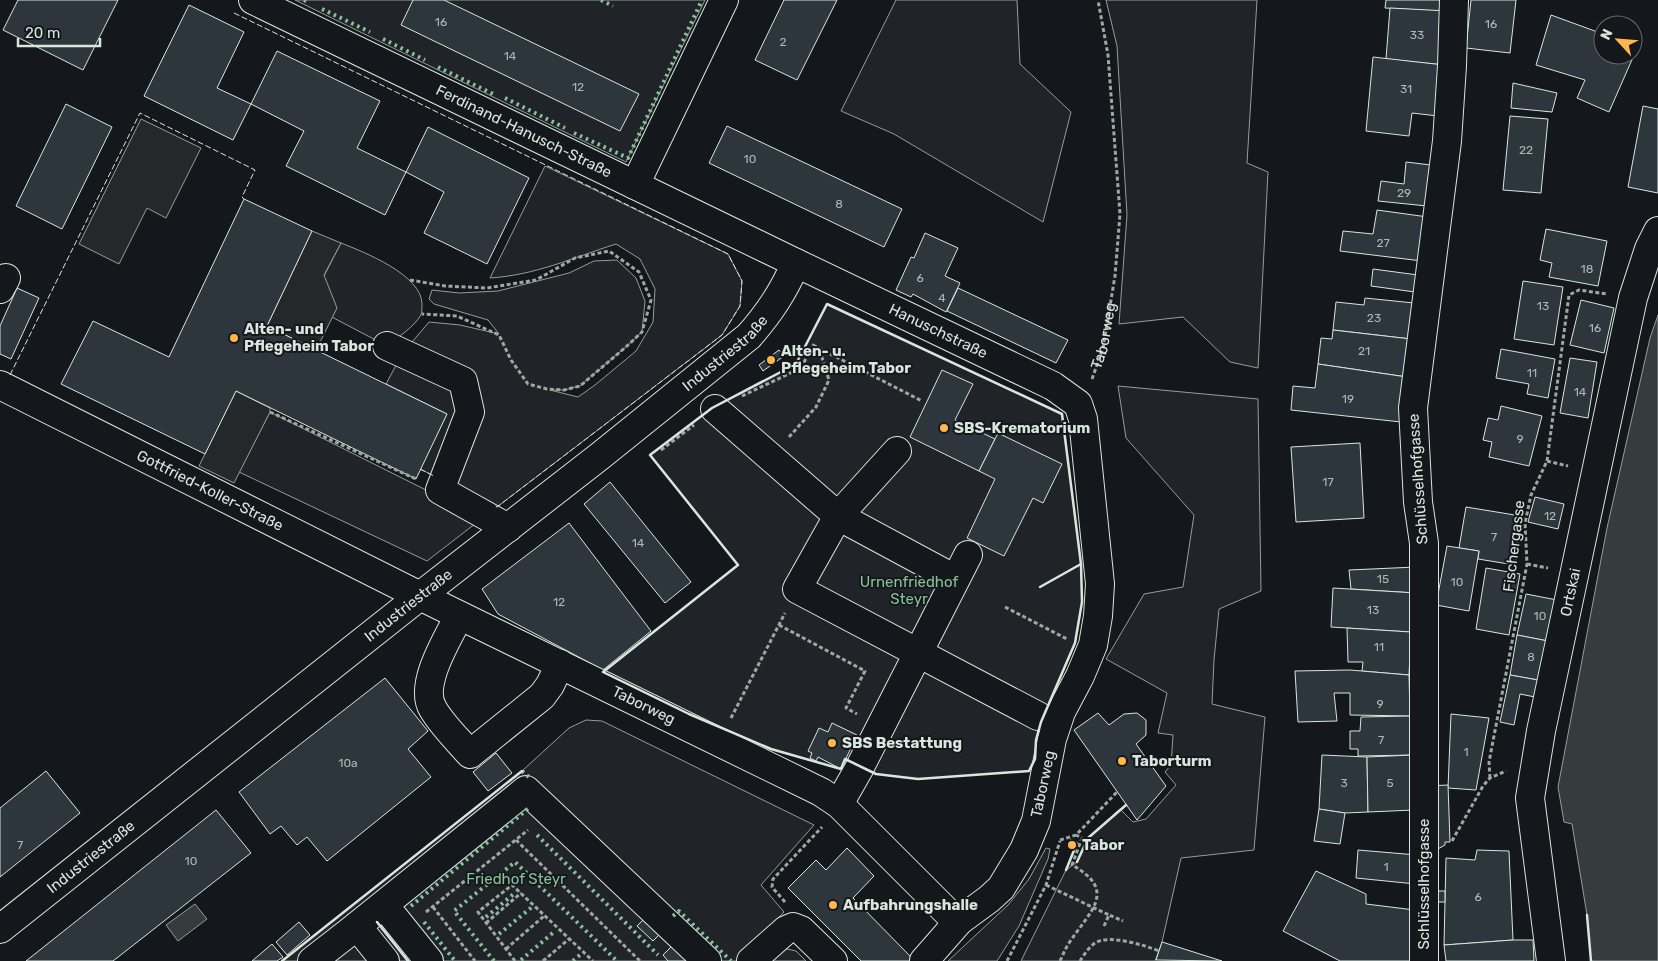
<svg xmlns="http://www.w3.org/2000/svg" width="1658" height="961" font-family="Rubik,sans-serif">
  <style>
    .green { fill: #202428; stroke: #939e99 }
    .parking { fill: #24282b; stroke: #939e99 }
    .water { fill: #363b3e; stroke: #939e99 }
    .building { fill: #2c363c; stroke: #d8e6dc }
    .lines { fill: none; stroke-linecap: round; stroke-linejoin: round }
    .minor-casing { stroke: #d8e6dc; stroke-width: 30 }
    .path { stroke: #9da8a2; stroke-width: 3; stroke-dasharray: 4 2.5; stroke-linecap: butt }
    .minor { stroke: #14181c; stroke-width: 28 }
    .path-bridge { stroke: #9da8a2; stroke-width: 3; stroke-dasharray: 4 2.5; stroke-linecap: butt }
    .hedge { stroke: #8ac095; stroke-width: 4; stroke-dasharray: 2.5 4; stroke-linecap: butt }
    .fence { stroke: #d8e6dc; stroke-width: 1; stroke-dasharray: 6 2.5; stroke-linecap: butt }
    .wall { stroke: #d8e6dc; stroke-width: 2.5 }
    .poi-dot { fill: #ffb74d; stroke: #14181c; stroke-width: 2 }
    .labels { text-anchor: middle; stroke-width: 4; stroke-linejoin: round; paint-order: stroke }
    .number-label { font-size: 12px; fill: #adbab4 }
    .street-label { font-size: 15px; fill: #d8e6dc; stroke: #14181c }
    .poi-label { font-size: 15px; font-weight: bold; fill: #d8e6dc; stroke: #14181c; text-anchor: start }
    .park-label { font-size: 15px; fill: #8ac095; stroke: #14181c }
  </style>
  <rect width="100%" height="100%" fill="#14181c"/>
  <g class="green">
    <path d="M 295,0 L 705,0 L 626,162 Z"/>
    <path d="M 896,0 L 1017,0 L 1020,64 L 1071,112 L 1043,222 L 894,134 L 841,111 Z"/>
    <path d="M 1106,0 L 1257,0 L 1247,163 L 1268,172 L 1258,368 L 1230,362 L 1183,317 L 1119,324 L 1127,215 L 1117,46 Z"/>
    <path d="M 545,166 L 728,254 L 742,281 L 740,306 L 722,335 L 497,507 L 420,469 L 447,414 L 386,384 L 402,354 L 429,322 L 460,325 L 499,334 L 488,320 L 434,304 L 429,299 L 432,290 L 459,293 L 498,291 L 569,273 L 594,261 L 617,260 L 636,278 L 645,301 L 642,332 L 627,346 L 580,386 L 564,390 L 550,390 L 578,397 L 595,385 L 636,351 L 653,322 L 655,289 L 640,259 L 616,244 C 572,258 536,275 490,278 Z"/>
    <path d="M 341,243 C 364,252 422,275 422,304 C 422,308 422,312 421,315 C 413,328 398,337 387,346 L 309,305 Z"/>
    <path d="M 827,304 L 1062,414 L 1081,564 L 1082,602 L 1075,643 L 1041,722 L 1036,740 L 1035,759 L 1029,771 L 918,779 L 876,774 L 846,760 L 841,769 L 771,749 L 689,714 L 603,672 L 738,565 L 650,455 L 712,408 L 796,364 Z"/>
    <path d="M 1118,386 L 1258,399 L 1261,591 L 1219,609 L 1214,660 L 1212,704 L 1265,717 L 1254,850 L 1181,858 L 1162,942 L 1155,961 L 1021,961 L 1066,870 L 1077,862 L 1088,838 L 1120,809 L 1133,822 L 1146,819 L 1176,785 L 1165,772 L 1171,765 L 1173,735 L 1158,733 L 1167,693 L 1106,659 L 1144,594 L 1183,587 L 1194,515 L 1126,438 Z"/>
    <path d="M 270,412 L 436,495 L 480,520 L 427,561 L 239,472 Z"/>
    <path d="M 586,720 L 602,721 L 814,825 L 761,885 L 784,912 L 739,961 L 282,961 L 522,771 L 569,728 Z"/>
    <path d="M 1046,848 L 1050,849 L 1048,859 L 1019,926 L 997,961 L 948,961 L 1008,905 L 1029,879 Z"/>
    <path d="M 787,949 L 796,951 L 806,961 L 767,961 L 776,952 Z"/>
  </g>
  <g class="parking">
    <path d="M 141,119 L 201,148 L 166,218 L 147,208 L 119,264 L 79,244 Z"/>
    <path d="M 312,231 L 341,243 L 324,275 L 337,308 L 316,350 L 267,326 Z"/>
    <path d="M 236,391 L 270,408 L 270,412 L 234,483 L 199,466 Z"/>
  </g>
  <g class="water">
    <path d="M 1658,315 L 1658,961 L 1591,961 L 1587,915 L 1572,824 L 1564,822 L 1558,787 L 1607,528 L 1650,338 Z"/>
    <path d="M 195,904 L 207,919 L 178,941 L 166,925 Z"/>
  </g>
  <g class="building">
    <path d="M 18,0 L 118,0 L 83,70 L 3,30 Z"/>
    <path d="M 413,0 L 444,0 L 639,94 L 620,131 L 401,25 Z"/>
    <path d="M 784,0 L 837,0 L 797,80 L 755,60 Z"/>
    <path d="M 1386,0 L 1441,0 L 1439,11 L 1385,8 Z"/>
    <path d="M 1471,0 L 1516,0 L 1510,53 L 1466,48 Z"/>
    <path d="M 189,5 L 244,32 L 217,88 L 251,104 L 233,140 L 144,96 Z"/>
    <path d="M 1390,8 L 1448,11 L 1444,65 L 1386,59 Z"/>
    <path d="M 1551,15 L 1603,34 L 1603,55 L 1633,55 L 1633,45 L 1638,46 L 1609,112 L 1577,98 L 1585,80 L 1536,65 Z"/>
    <path d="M 277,51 L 380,101 L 357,148 L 406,172 L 385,215 L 286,166 L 304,131 L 251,104 Z"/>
    <path d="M 1373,57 L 1444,65 L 1438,116 L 1412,113 L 1409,136 L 1366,131 Z"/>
    <path d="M 1513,83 L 1557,93 L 1552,112 L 1511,108 Z"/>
    <path d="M 66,104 L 112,127 L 62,229 L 16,206 Z"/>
    <path d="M 1643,106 L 1658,109 L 1658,193 L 1628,187 Z"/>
    <path d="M 1510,116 L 1548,119 L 1541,193 L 1503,190 Z"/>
    <path d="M 727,126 L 902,209 L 884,247 L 709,163 Z"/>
    <path d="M 428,127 L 529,178 L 487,264 L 424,233 L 444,192 L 406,172 Z"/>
    <path d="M 1406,162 L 1431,165 L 1427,206 L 1378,201 L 1381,181 L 1404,184 Z"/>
    <path d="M 244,199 L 312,231 L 267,326 L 447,414 L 416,479 L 236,391 L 205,454 L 61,384 L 93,321 L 169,357 Z"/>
    <path d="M 1377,210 L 1428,217 L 1422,261 L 1340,251 L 1343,231 L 1373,234 Z"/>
    <path d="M 1546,229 L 1607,241 L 1598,286 L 1549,277 L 1552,263 L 1540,260 Z"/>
    <path d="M 925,233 L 958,248 L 945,276 L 960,283 L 946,312 L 913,294 L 911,297 L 896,290 L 911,257 L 914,258 Z"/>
    <path d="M 1373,269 L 1418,275 L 1415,292 L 1371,286 Z"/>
    <path d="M 1523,281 L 1563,287 L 1554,345 L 1514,339 Z"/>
    <path d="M 17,288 L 39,298 L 11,359 L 0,354 L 0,326 Z"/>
    <path d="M 958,288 L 1068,340 L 1056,363 L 947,311 Z"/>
    <path d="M 1365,298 L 1414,303 L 1411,339 L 1333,330 L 1336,302 L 1364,305 Z"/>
    <path d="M 1581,300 L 1614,308 L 1604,353 L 1570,345 Z"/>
    <path d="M 1333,330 L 1411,339 L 1407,377 L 1318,364 L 1321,338 L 1332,339 Z"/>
    <path d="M 1501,349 L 1555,359 L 1548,398 L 1527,394 L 1529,384 L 1496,378 Z"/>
    <path d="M 779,350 L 784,356 L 763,371 L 759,365 Z"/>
    <path d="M 1570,358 L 1597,362 L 1588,418 L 1560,413 Z"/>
    <path d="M 1318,364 L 1407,377 L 1401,422 L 1291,410 L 1293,386 L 1315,388 Z"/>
    <path d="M 942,370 L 973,384 L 955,420 L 995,439 L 979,471 L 910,437 Z"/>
    <path d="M 1501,406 L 1542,416 L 1529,466 L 1489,457 L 1492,442 L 1483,440 L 1488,418 L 1498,420 Z"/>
    <path d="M 998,433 L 1062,464 L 1043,503 L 1033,498 L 1004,556 L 967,538 L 995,479 L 979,471 Z"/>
    <path d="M 1360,443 L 1364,518 L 1296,522 L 1291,447 Z"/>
    <path d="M 610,482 L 691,582 L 665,603 L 584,504 Z"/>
    <path d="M 1535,497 L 1564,504 L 1558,529 L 1528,522 Z"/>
    <path d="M 1466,507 L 1521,516 L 1515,565 L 1478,559 L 1479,551 L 1459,548 Z"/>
    <path d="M 569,523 L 651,631 L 603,670 L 498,614 L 482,589 Z"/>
    <path d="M 1447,546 L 1479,551 L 1469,611 L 1436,605 Z"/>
    <path d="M 1416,567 L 1416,593 L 1351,589 L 1349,570 Z"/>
    <path d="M 1486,568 L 1520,574 L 1509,635 L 1476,629 Z"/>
    <path d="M 1333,588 L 1416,593 L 1411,632 L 1331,627 Z"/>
    <path d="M 1526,594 L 1557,600 L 1548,641 L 1517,635 Z"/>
    <path d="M 1347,628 L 1411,632 L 1409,675 L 1362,671 L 1363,662 L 1348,662 Z"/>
    <path d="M 1517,635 L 1548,641 L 1538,680 L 1510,675 Z"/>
    <path d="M 1350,670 L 1409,675 L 1410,716 L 1350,715 L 1350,693 L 1334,693 L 1337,721 L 1298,722 L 1295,671 Z"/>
    <path d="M 1510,675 L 1538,680 L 1535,697 L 1520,694 L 1514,725 L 1500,722 Z"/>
    <path d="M 385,678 L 428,731 L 408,749 L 431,777 L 327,861 L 307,837 L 297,845 L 281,826 L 270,834 L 239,792 Z"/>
    <path d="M 1098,713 L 1109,725 L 1124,714 L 1137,713 L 1146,720 L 1146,735 L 1136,744 L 1166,786 L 1137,820 L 1074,730 Z"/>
    <path d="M 1451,714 L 1489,718 L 1476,790 L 1448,788 Z"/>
    <path d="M 1410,716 L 1413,755 L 1358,756 L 1358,749 L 1350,749 L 1350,731 L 1360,731 L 1361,717 Z"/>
    <path d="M 832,723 L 857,735 L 841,769 L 818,757 L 816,761 L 810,758 L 812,753 L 808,751 L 819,728 L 828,732 Z"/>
    <path d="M 496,753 L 512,773 L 488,791 L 473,772 Z"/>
    <path d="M 1322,755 L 1367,757 L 1368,812 L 1345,813 L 1319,809 Z"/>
    <path d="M 1413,755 L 1414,810 L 1368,812 L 1367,757 Z"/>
    <path d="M 46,771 L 80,813 L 0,877 L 0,808 Z"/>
    <path d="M 1448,785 L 1450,842 L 1445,842 L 1445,845 L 1436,850 L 1427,786 Z"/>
    <path d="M 1319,809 L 1345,813 L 1340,844 L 1314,841 Z"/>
    <path d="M 216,810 L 251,853 L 113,961 L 26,961 Z"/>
    <path d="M 847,848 L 874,876 L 853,898 L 912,958 L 909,961 L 861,961 L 788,888 L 816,860 L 826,870 Z"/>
    <path d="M 1358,850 L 1417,855 L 1416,884 L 1356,878 Z"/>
    <path d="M 1477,850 L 1509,851 L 1513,940 L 1444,945 L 1446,858 L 1475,860 Z"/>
    <path d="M 1316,871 L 1366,894 L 1366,904 L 1423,911 L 1422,961 L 1340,961 L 1283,931 Z"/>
    <path d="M 1430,891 L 1445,891 L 1445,902 L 1438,902 Z"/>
    <path d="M 647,916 L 663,931 L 653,941 L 637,926 Z"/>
    <path d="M 299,922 L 310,935 L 287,955 L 276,942 Z"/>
    <path d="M 678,940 L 698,961 L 668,961 L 663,955 Z"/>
    <path d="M 1513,940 L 1533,940 L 1534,961 L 1446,961 L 1444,945 Z"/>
    <path d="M 1162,942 L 1222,961 L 1156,960 Z"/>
    <path d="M 272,944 L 283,957 L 277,961 L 252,961 Z"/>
  </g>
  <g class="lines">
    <g class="minor-casing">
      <g id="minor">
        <path id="s2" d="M 253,0 L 796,263 L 1053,386 L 1078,404 L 1083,419 L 1100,584 L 1098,616 L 1093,645 L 1080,676 L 1061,712 L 1052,739 L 1036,821 L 1024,850 L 1001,888 L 989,899 L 959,921 L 924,961"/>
        <path d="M 635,185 L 724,0"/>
        <path d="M 0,289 L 6,278"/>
        <path d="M 387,346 L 463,381 L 470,412 L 440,490 L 508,528"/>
        <path id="s3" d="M 0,385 L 420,596 L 821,792 L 839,804 L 949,914 L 959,921"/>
        <path d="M 715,409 L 838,516 L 955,579"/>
        <path d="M 897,451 L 838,516 L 797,589 L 1038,716"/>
        <path d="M 459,616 C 448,638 418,685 433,709 C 442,725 458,740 470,754 L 542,696 L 550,685 L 560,664"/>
        <path d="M 839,804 L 860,767 L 968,555"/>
        <path d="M 384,905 L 429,961"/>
        <path d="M 357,926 L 526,790 L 707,961"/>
        <path id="s4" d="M 0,929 L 420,596 L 600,456 L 749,336 C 770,312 783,292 796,263"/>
        <path d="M 312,961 L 357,926 L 385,961"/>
        <path d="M 751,961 L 786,930 L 793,927 L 801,930 L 833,961"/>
        <path d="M 1424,961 L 1424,543 L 1418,502 L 1413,408 L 1447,141 L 1452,66 L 1454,0"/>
        <path id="s5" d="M 1551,961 L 1530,798 L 1541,731 L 1633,298 L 1649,249 L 1658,231"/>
      </g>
    </g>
    <g class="path">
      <path d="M 410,280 L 445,286 L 487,288 L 536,280 L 575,258 L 609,251 L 639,272 L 651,300 L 642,332 L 627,346 L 580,386 L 564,390 L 547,389 L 528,384 L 511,360 L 499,335 L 457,316 L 422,314"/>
      <path id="s1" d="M 1092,379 L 1103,348 L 1115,276 L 1120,214 L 1108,55 L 1098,0"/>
      <path d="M 742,396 L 801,368 L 813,345 L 922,401"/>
      <path d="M 270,412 L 416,479"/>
      <path d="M 789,437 L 816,407 L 829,380 L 819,348"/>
      <path d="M 661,450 L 694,425"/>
      <path d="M 1547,461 L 1568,466"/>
      <path d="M 1527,564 L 1548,568"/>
      <path d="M 1005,607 L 1067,639"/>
      <path d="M 779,625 L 865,671 L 846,708 L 857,714"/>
      <path d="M 731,718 L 785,613"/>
      <path d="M 1490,778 L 1489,762 L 1527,564 L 1525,523 L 1531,495 L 1547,461 L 1569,295 L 1579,290 L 1607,294"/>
      <path d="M 516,840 L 640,961"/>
      <path d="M 1060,840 L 1076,835 L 1117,792"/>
      <path d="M 1452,841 L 1483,786 L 1490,778 L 1506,771"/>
      <path d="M 785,902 L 772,887 L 773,879 L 822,827"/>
      <path d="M 433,907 L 475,961"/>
      <path d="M 426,912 L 528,830"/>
      <path d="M 486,923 L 521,893"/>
      <path d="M 1104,926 L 1109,915 L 1123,921"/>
      <path d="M 506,949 L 544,916"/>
      <path d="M 515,961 L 478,912 L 512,885 L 593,961"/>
      <path d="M 543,961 L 569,939"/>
      <path d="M 1007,961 L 1046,885 L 1060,841"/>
      <path d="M 1060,961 C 1063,955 1065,949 1069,943 C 1089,912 1119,891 1072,865 L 1082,838 L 1076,835"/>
      <path d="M 1080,961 C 1084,955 1088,948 1095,943 C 1109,934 1144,945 1159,951"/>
    </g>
    <use href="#minor" class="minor"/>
    <path class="path-bridge" d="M 1046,885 L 1109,915"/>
    <g class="hedge">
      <path d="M 304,0 L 308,2"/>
      <path d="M 601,0 L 613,6"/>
      <path d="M 322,9 L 370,32"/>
      <path d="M 383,39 L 425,60"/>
      <path d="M 438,67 L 493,94"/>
      <path d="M 505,98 L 565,128"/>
      <path d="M 574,133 L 628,158 L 702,0"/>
      <path d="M 522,771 L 531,779"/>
      <path d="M 537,835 L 658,955"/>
      <path d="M 411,906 L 530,807"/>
      <path d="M 673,916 L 679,911 L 731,961"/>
      <path d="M 486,917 L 516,892"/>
      <path d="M 424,922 L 455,961"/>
      <path d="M 499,934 L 532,907"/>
      <path d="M 521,960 L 555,931"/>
      <path d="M 494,961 L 454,911 L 515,862 L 617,961"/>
      <path d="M 573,961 L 581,954"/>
    </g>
    <g class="fence">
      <path d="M 234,13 L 728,254 L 742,281 L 740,306 L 722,335 L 497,507 L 495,506"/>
      <path d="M 10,375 L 140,113 L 255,170 L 242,197 L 244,199"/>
      <path d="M 420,469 L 434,476"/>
    </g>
    <g class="wall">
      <path d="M 827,304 L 1062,414 L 1081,564 L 1082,602 L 1075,643 L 1041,722 L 1036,740 L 1035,759 L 1029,771 L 918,779 L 876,774 L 845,759 L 841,769 L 771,749 L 689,714 L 603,672 L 738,565 L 650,455 L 712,408 L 796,364 Z"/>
      <path d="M 1040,587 L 1081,564"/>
      <path d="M 1077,862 L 1088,838 L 1126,805"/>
      <path d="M 1066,870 L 1077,843 L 1071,840"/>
      <path d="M 1587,915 L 1591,961"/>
      <path d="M 377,922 L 408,961"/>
      <path d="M 282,961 L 522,771"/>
    </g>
  </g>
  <g class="poi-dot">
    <circle cx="234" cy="338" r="5"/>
    <circle cx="771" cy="360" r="5"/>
    <circle cx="944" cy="428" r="5"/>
    <circle cx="832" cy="743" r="5"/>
    <circle cx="1122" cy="761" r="5"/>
    <circle cx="1072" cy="845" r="5"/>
    <circle cx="833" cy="905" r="5"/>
  </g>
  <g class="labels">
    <g class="number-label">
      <text x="441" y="26">16</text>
      <text x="1491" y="28">16</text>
      <text x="1417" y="39">33</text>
      <text x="783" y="46">2</text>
      <text x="510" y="60">14</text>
      <text x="578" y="91">12</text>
      <text x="1406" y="93">31</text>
      <text x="1526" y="154">22</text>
      <text x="750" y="163">10</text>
      <text x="1404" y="197">29</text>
      <text x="839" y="208">8</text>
      <text x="1383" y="247">27</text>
      <text x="1587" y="273">18</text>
      <text x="920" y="282">6</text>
      <text x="942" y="302">4</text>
      <text x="1543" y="310">13</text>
      <text x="1374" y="322">23</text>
      <text x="1595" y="332">16</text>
      <text x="1364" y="355">21</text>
      <text x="1532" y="377">11</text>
      <text x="1580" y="396">14</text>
      <text x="1348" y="403">19</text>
      <text x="1520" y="443">9</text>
      <text x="1328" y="486">17</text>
      <text x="1550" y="520">12</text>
      <text x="1494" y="541">7</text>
      <text x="638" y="547">14</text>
      <text x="1383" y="583">15</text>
      <text x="1457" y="586">10</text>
      <text x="559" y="606">12</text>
      <text x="1373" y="614">13</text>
      <text x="1540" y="620">10</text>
      <text x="1379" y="651">11</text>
      <text x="1531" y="661">8</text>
      <text x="1380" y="708">9</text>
      <text x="1381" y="744">7</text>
      <text x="1466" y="756">1</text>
      <text x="348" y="767">10a</text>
      <text x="1344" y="787">3</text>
      <text x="1390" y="787">5</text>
      <text x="20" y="849">7</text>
      <text x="191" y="865">10</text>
      <text x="1386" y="871">1</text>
      <text x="1478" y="901">6</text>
    </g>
    <g class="street-label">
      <text dy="5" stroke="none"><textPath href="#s2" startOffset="301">Ferdinand-Hanusch-Straße</textPath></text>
      <text dy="5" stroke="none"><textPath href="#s2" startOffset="761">Hanuschstraße</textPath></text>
      <text dy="5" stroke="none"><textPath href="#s1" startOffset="45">Taborweg</textPath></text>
      <text dy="5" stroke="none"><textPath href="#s4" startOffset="926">Industriestraße</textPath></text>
      <text transform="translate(1418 479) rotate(-94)" y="5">Schlüsselhofgasse</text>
      <text dy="5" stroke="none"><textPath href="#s3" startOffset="235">Gottfried-Koller-Straße</textPath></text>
      <text transform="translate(1514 546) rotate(-83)" y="5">Fischergasse</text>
      <text dy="5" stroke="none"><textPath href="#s5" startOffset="374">Ortskai</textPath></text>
      <text dy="5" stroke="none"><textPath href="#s4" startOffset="521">Industriestraße</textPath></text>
      <text dy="5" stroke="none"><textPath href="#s3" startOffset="719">Taborweg</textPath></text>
      <text transform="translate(1043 784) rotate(-78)" y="5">Taborweg</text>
      <text dy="5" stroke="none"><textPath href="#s4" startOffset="116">Industriestraße</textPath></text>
      <text transform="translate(1424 884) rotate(-90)" y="5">Schlüsselhofgasse</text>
    </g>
    <g class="poi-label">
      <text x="244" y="334">Alten- und<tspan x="244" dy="17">Pflegeheim Tabor</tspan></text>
      <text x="781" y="356">Alten- u.<tspan x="781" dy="17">Pflegeheim Tabor</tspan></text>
      <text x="954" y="433">SBS-Krematorium</text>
      <text x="842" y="748">SBS Bestattung</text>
      <text x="1132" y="766">Taborturm</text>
      <text x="1082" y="850">Tabor</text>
      <text x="843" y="910">Aufbahrungshalle</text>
    </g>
    <g class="park-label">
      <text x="909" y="587">Urnenfriedhof<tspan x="909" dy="17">Steyr</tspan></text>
      <text x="516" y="884">Friedhof Steyr</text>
    </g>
  </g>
  <g transform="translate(1618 40) rotate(296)"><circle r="24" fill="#14181c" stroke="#626a69"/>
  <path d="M0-4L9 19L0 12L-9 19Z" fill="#ffb74d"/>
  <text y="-8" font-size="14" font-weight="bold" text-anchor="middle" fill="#d8e6dc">N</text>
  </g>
  <path d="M18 38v8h82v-8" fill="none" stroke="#d8e6dc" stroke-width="2.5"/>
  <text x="25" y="38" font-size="15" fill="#d8e6dc" stroke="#14181c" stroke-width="4" paint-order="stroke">20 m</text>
</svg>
